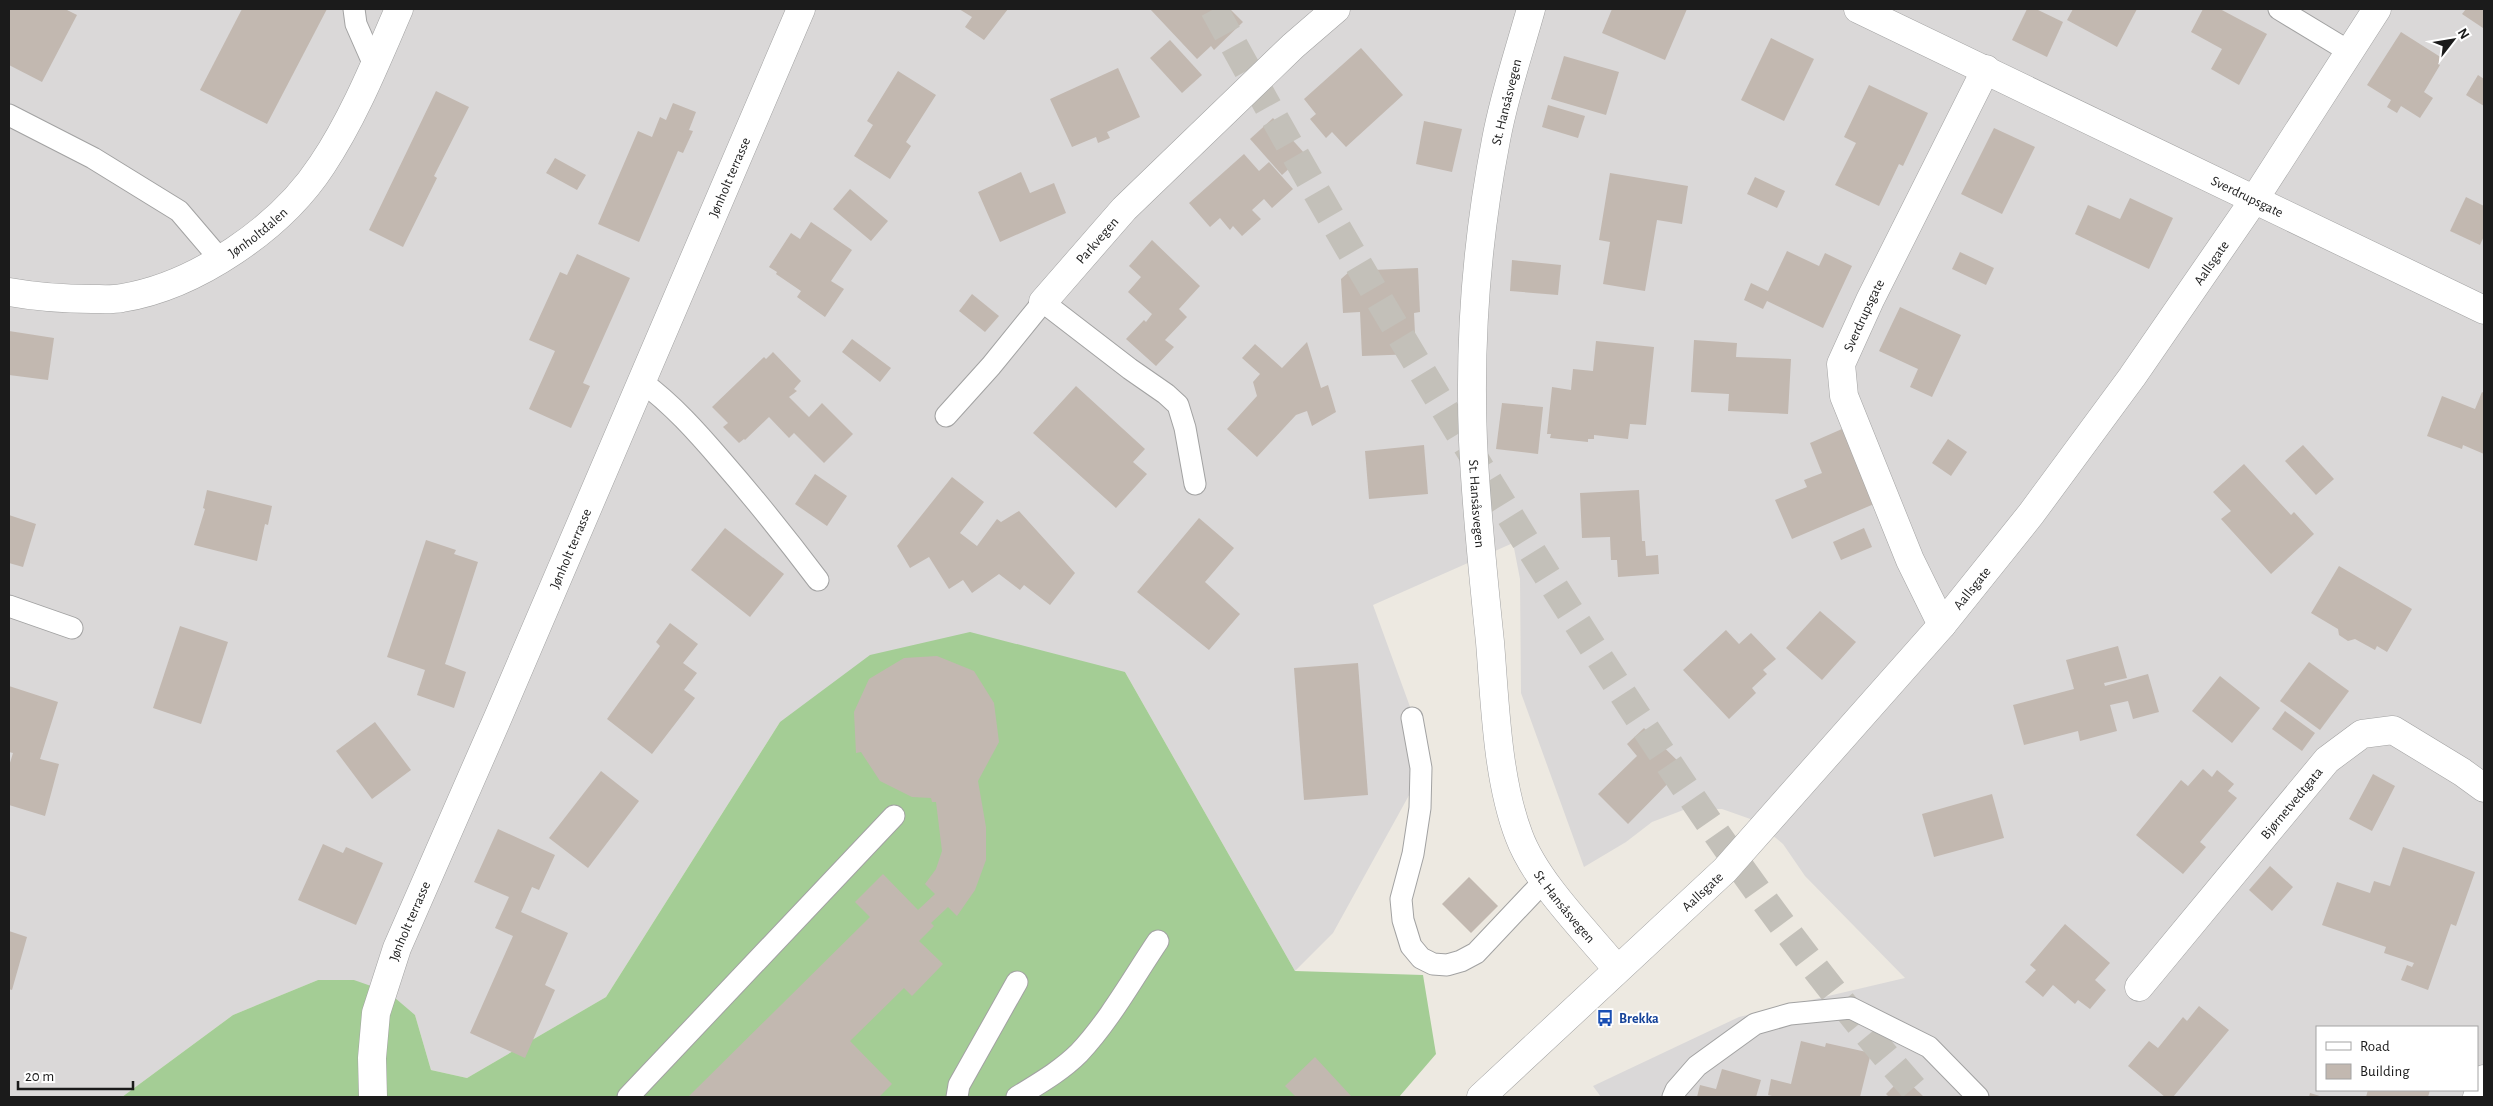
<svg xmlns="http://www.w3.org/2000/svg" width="2493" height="1106" font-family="'Alegreya Sans',sans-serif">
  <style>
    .residential { fill: #dad8d8; fill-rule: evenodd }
    .forest { fill: #a4cd95 }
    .building { fill: #c2b8b0 }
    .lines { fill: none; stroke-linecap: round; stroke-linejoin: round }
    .primary-tunnel { stroke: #c3c0b9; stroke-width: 28; stroke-dasharray: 28 14; stroke-linecap: butt }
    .lane-casing { stroke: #a2a2a2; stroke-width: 23 }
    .street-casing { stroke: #a2a2a2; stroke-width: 29 }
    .lane { stroke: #fff; stroke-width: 21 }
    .street { stroke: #fff; stroke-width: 28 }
    .labels { text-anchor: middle; stroke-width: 4; stroke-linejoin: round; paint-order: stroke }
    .street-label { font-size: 14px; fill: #1b1b1b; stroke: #fff }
    .transit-label { font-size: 14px; font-weight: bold; fill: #164399; stroke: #fff; text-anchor: start }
  </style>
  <rect width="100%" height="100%" fill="#ede9e1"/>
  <path class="residential" d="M 9,9 L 2484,9 L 2484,1097 L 1601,1097 L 1593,1086 L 1739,1017 L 1905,978 L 1805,876 L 1783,844 L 1756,821 L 1722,809 L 1686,809 L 1652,822 L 1626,842 L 1584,867 L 1521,693 L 1520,579 L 1513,543 L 1373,605 L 1429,759 L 1333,933 L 1295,971 L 1125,672 L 780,722 L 606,997 L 467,1078 L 431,1070 L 415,1015 L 354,980 L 318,980 L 233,1015 L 122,1097 L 9,1097 ZM 2317,1027 L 2477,1027 L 2477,1090 L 2317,1090 Z"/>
  <path class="forest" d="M 970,632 L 1125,672 L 1295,971 L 1423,975 L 1436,1054 L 1399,1097 L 122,1097 L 233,1015 L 318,980 L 354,980 L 388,992 L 415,1015 L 431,1070 L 467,1078 L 606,997 L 780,722 L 870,655 Z"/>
  <g class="building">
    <path d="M 9,9 L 65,9 L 77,15 L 42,82 L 9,65 Z"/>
    <path d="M 242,9 L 327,9 L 267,124 L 200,90 Z"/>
    <path d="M 959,9 L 1008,9 L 984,40 L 965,27 L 972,17 Z"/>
    <path d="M 1150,9 L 1230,9 L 1243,22 L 1214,50 L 1211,46 L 1197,59 Z"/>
    <path d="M 1612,9 L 1687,9 L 1665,60 L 1602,33 Z"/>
    <path d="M 2027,9 L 2036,9 L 2063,22 L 2047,57 L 2012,40 Z"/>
    <path d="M 2073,9 L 2137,9 L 2117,47 L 2067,20 Z"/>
    <path d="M 2203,9 L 2220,9 L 2267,34 L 2239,85 L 2211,69 L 2222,49 L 2191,32 Z"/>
    <path d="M 2466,9 L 2484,9 L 2483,28 L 2462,14 Z"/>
    <path d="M 2401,32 L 2442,58 L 2438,64 L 2440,65 L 2424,92 L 2433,98 L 2420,118 L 2401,106 L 2397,113 L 2387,107 L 2391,100 L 2367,85 Z"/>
    <path d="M 1771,38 L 1814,59 L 1784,121 L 1741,100 Z"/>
    <path d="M 1170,40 L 1202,75 L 1182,93 L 1150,58 Z"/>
    <path d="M 1361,48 L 1403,95 L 1346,147 L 1332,132 L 1326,138 L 1310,119 L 1316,114 L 1304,99 Z"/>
    <path d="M 1564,56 L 1619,72 L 1606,115 L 1551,99 Z"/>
    <path d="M 1118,68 L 1140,117 L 1107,132 L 1110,138 L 1098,143 L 1096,137 L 1072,147 L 1050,99 Z"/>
    <path d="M 898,71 L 936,95 L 906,142 L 911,146 L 890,179 L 854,156 L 873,125 L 867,121 Z"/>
    <path d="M 2478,75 L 2484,79 L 2484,106 L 2466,95 Z"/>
    <path d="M 1869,85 L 1928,113 L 1903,166 L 1899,164 L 1879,206 L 1835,185 L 1856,143 L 1844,137 Z"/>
    <path d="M 436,91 L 469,107 L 434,176 L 437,178 L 403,247 L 369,230 Z"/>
    <path d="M 673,103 L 696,112 L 689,130 L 693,131 L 683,153 L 678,151 L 639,242 L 598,224 L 638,131 L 652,137 L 660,117 L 666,120 Z"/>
    <path d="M 1548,105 L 1585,116 L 1578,138 L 1542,127 Z"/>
    <path d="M 1273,118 L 1305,154 L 1282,175 L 1250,139 Z"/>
    <path d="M 1424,121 L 1462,129 L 1452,172 L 1416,164 Z"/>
    <path d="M 1994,128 L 2035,147 L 2002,214 L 1961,194 Z"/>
    <path d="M 1244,154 L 1259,171 L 1269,162 L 1293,189 L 1272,208 L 1264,199 L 1252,210 L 1261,219 L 1242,236 L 1233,226 L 1230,230 L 1220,218 L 1210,227 L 1189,203 Z"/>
    <path d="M 555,158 L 586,175 L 577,190 L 546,173 Z"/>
    <path d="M 1021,172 L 1030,193 L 1054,183 L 1066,213 L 1000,242 L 978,192 Z"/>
    <path d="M 1610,173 L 1688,186 L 1682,224 L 1657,220 L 1645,291 L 1603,284 L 1610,242 L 1599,240 Z"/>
    <path d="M 1755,177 L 1785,191 L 1777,208 L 1747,194 Z"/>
    <path d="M 850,189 L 888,221 L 871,241 L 833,209 Z"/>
    <path d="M 2466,197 L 2484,206 L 2484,236 L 2480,245 L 2450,231 Z"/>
    <path d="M 2130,198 L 2173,218 L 2149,269 L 2075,234 L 2088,205 L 2120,219 Z"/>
    <path d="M 811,222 L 852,250 L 831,281 L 844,289 L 825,317 L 797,297 L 801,291 L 776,274 L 777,272 L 769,267 L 791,233 L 800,239 Z"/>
    <path d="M 1152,240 L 1200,286 L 1179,309 L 1187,317 L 1165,340 L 1174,347 L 1156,366 L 1126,339 L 1144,320 L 1146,322 L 1152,314 L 1128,292 L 1141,277 L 1129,266 Z"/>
    <path d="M 1787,251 L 1819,266 L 1825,253 L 1852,266 L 1823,328 L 1767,301 L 1763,309 L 1744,300 L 1751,283 L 1768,291 Z"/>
    <path d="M 1960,252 L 1994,268 L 1986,285 L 1952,269 Z"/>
    <path d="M 577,254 L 630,278 L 583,383 L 590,386 L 571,428 L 529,409 L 555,351 L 529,340 L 560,272 L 567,275 Z"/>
    <path d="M 1512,260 L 1561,265 L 1558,295 L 1510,291 Z"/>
    <path d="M 1418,268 L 1420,312 L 1414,313 L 1416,354 L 1362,356 L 1360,312 L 1343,313 L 1341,279 L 1350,271 Z"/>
    <path d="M 972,294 L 999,316 L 985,332 L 959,311 Z"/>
    <path d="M 1900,307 L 1961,335 L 1932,397 L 1910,387 L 1918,369 L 1879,351 Z"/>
    <path d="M 9,331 L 54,338 L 48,380 L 9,375 Z"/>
    <path d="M 852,339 L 891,368 L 880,382 L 842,352 Z"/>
    <path d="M 1694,340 L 1737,343 L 1736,357 L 1791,359 L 1788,414 L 1728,411 L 1729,394 L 1691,392 Z"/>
    <path d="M 1596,341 L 1654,347 L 1646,425 L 1630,424 L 1628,439 L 1594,435 L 1594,439 L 1588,439 L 1588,442 L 1550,438 L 1551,434 L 1547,434 L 1552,387 L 1571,390 L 1573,369 L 1593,371 Z"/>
    <path d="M 1307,342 L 1321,388 L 1328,385 L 1336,412 L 1312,426 L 1307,411 L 1296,415 L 1257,457 L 1227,429 L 1257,396 L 1253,382 L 1260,374 L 1242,358 L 1255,344 L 1282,368 Z"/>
    <path d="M 773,352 L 801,381 L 794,389 L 797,391 L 789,397 L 809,417 L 822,403 L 853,434 L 824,463 L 794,433 L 789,438 L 769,417 L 745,440 L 744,439 L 739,443 L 723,427 L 728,423 L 712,407 L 764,357 L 766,359 Z"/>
    <path d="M 1076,386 L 1145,449 L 1133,462 L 1147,474 L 1116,508 L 1033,433 Z"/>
    <path d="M 2482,392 L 2484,393 L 2484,454 L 2463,445 L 2462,449 L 2427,436 L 2442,396 L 2475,409 Z"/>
    <path d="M 1502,403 L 1543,407 L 1538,454 L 1496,449 Z"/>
    <path d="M 1842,429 L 1874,504 L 1792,539 L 1775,500 L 1807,487 L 1804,480 L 1822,473 L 1810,443 Z"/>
    <path d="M 1948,439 L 1967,452 L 1951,476 L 1932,463 Z"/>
    <path d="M 1424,445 L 1428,494 L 1369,499 L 1365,451 Z"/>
    <path d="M 2303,445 L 2334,479 L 2316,495 L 2285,461 Z"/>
    <path d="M 2244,464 L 2291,515 L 2294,512 L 2314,534 L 2271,574 L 2221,519 L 2231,511 L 2213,492 Z"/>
    <path d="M 815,474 L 847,496 L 827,526 L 795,504 Z"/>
    <path d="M 952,477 L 984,502 L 960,533 L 977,546 L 997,519 L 1001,522 L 1019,511 L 1075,573 L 1050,605 L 1024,585 L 1020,590 L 999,574 L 972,593 L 963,580 L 949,589 L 929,557 L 910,568 L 897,546 Z"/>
    <path d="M 207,490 L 272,506 L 268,525 L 265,524 L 257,561 L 194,545 L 205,509 L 203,508 Z"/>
    <path d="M 1639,490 L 1642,541 L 1645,541 L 1646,556 L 1658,555 L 1659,574 L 1618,577 L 1617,560 L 1611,560 L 1610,537 L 1582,538 L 1580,493 Z"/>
    <path d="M 9,515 L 36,524 L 23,567 L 9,563 Z"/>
    <path d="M 1199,518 L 1234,548 L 1205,582 L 1240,614 L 1209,650 L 1137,592 Z"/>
    <path d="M 725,528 L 784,574 L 750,617 L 691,570 Z"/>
    <path d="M 1864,528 L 1872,547 L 1841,560 L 1833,542 Z"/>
    <path d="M 426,540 L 456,550 L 454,554 L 478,562 L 445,664 L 466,672 L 454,708 L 417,695 L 425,670 L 387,657 Z"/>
    <path d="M 2339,566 L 2412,609 L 2387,652 L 2377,646 L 2375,650 L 2355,639 L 2348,641 L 2339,635 L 2338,629 L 2311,613 Z"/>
    <path d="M 1820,611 L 1856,642 L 1822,680 L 1786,648 Z"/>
    <path d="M 670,623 L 698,644 L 683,663 L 697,673 L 684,690 L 695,698 L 652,754 L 607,719 L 660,646 L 656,642 Z"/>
    <path d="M 180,626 L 228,642 L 201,724 L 153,708 Z"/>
    <path d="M 1726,630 L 1739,644 L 1751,633 L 1776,659 L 1763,670 L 1767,674 L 1752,688 L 1756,693 L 1729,719 L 1683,670 Z"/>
    <path d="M 2118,646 L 2127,678 L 2104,683 L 2105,686 L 2148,674 L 2159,712 L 2133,719 L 2128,701 L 2110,705 L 2117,731 L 2080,741 L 2078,731 L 2024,745 L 2013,705 L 2074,689 L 2066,660 Z"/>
    <path d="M 937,656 L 974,671 L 994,703 L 999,742 L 978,781 L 986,827 L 986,860 L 975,890 L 957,916 L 948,907 L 931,923 L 934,926 L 919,941 L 943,964 L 912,996 L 904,988 L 850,1041 L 892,1084 L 879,1097 L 688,1097 L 870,917 L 855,902 L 883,874 L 918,910 L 935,894 L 925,884 L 936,869 L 942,851 L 936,802 L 932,802 L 931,798 L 912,797 L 880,781 L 861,752 L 856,753 L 854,712 L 869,679 L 904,658 Z"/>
    <path d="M 2309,662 L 2349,691 L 2320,730 L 2280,701 Z"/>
    <path d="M 1358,663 L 1368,795 L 1304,800 L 1294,668 Z"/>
    <path d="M 2220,676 L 2260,708 L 2232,743 L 2192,711 Z"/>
    <path d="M 9,686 L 58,702 L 40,759 L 59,764 L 45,816 L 9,805 L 9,766 L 13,753 L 9,752 Z"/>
    <path d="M 2285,711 L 2315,733 L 2302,751 L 2272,729 Z"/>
    <path d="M 375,722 L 411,770 L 372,799 L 336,751 Z"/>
    <path d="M 1644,728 L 1684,767 L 1628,824 L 1598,794 L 1637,756 L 1627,744 Z"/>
    <path d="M 2203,769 L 2212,777 L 2217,770 L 2234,784 L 2228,791 L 2237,798 L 2200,842 L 2206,847 L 2183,874 L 2136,835 L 2181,780 L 2188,786 Z"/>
    <path d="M 601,771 L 639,801 L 588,868 L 549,838 Z"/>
    <path d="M 2373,774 L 2395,786 L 2372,831 L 2349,819 Z"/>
    <path d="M 1992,794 L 2004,838 L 1934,857 L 1922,814 Z"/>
    <path d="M 498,829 L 555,855 L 539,890 L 532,887 L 521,912 L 568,933 L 545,985 L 555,990 L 525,1058 L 470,1033 L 513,936 L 495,928 L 509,897 L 474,882 Z"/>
    <path d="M 323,844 L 343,853 L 346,847 L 383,863 L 356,925 L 298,900 Z"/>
    <path d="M 2403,847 L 2475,872 L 2456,926 L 2451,924 L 2428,990 L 2401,980 L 2407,965 L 2412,967 L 2414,963 L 2384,953 L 2386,947 L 2322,925 L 2337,882 L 2370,893 L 2374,881 L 2390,886 Z"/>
    <path d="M 2270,866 L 2293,887 L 2272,911 L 2249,890 Z"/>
    <path d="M 1469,877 L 1498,906 L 1471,933 L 1442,904 Z"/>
    <path d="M 2065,924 L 2110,963 L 2095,980 L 2106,990 L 2090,1009 L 2078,1000 L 2075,1004 L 2053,985 L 2043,997 L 2025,982 L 2036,970 L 2030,965 Z"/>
    <path d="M 9,931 L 27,937 L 12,990 L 9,989 Z"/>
    <path d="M 2199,1006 L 2229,1030 L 2173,1097 L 2165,1097 L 2128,1066 L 2149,1041 L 2158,1048 L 2183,1017 L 2187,1021 Z"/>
    <path d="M 1801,1041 L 1825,1047 L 1826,1043 L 1871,1053 L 1860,1097 L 1776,1097 L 1768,1095 L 1771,1079 L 1791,1084 Z"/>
    <path d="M 1315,1057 L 1352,1097 L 1296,1097 L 1285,1086 Z"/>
    <path d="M 1722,1069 L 1761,1080 L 1756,1097 L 1697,1097 L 1700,1085 L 1716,1089 Z"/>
    <path d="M 1903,1077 L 1924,1097 L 1889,1097 L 1886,1094 Z"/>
    <path d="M 2368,1090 L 2430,1090 L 2428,1097 L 2366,1097 Z"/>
    <path d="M 2310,1093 L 2323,1097 L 2309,1097 Z"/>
  </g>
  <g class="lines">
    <path class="primary-tunnel" d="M 1214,9 C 1316,196 1425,380 1538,561 C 1655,747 1776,932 1921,1097"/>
    <g class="lane-casing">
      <g id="lane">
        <path d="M 354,9 L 356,24 L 374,65"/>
        <path d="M 2279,9 L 2350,52"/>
        <path d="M 9,115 L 93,158 L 179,211 L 220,259"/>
        <path d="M 642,382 C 672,404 697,432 721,460 C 755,499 787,539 818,580"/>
        <path d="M 946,416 L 991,366 L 1043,302 L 1130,369 L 1166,394 L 1178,405 L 1185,428 L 1195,484"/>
        <path d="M 9,606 L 72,628"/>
        <path d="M 1412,718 L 1421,768 L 1420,808 L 1413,854 L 1401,899 L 1403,920 L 1411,946 L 1421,958 L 1433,964 L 1447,965 L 1461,961 L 1476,953 L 1544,881"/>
        <path d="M 628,1097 L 894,816"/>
        <path d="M 957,1097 L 959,1085 L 1017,982"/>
        <path d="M 1017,1097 C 1038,1084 1061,1071 1079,1053 C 1110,1020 1133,978 1158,941"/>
        <path d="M 1673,1097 L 1676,1090 L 1697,1066 L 1755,1024 L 1790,1014 L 1851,1008 L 1929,1047 L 1978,1097"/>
      </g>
    </g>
    <g class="street-casing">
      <g id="street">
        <path id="s1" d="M 1531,9 C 1519,52 1504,96 1496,140 C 1477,238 1469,342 1473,441 C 1476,508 1483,575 1490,642 C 1495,702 1497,779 1519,836 C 1536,882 1586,931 1617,969"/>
        <path id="s2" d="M 1858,9 L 2484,310"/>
        <path id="s3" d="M 9,292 C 37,297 63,299 92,299 C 101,299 112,300 122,298 C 196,286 281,228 322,165 C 354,117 376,62 399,9"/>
        <path id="s4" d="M 1043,302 L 1124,209 L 1293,46 L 1336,9"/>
        <path id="s5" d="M 1942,625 L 1910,560 L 1844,396 L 1841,364 L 1870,300 L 1986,69"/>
        <path id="s6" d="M 2139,987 L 2327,760 L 2362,734 L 2393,730 L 2462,772 L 2484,788"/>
        <path id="s7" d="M 373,1097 L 372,1058 L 376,1013 L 397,948 L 499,715 L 801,9"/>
        <path id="s8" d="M 1481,1097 L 1725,870 L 1942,625 L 2031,514 L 2132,377 L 2254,200 L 2377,9"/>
        <path d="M 2477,1097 L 2484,1079"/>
      </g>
    </g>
    <use href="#lane" class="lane"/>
    <use href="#street" class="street"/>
  </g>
  <defs>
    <g id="bus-bare" transform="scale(1.35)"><path d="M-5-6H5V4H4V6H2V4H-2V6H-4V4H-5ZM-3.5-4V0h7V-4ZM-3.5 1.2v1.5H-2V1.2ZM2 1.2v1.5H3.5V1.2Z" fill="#1a4fb4" stroke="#fff" stroke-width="2.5" paint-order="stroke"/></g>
  </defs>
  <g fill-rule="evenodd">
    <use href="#bus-bare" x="1605" y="1018"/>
  </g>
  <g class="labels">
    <g class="street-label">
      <text transform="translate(1506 102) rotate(-76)" y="5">St. Hansåsvegen</text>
      <text dy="5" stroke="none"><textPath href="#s7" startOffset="992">Jønholt terrasse</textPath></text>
      <text dy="5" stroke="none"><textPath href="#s2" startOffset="432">Sverdrupsgate</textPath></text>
      <text dy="5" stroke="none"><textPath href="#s3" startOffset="266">Jønholtdalen</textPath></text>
      <text dy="5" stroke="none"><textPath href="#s4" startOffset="82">Parkvegen</textPath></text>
      <text dy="5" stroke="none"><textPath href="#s8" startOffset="1112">Aallsgate</textPath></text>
      <text dy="5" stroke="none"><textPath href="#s5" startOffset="335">Sverdrupsgate</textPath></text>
      <text dy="5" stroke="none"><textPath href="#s1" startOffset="501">St. Hansåsvegen</textPath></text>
      <text dy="5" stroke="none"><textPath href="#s7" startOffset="588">Jønholt terrasse</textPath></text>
      <text dy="5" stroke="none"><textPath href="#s8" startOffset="708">Aallsgate</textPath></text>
      <text dy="5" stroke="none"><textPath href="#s6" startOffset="239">Bjørnetvedtgata</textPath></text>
      <text dy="5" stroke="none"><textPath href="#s8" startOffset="302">Aallsgate</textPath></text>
      <text dy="5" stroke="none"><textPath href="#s1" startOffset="921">St. Hansåsvegen</textPath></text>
      <text dy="5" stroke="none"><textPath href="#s7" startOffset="182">Jønholt terrasse</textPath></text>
    </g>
    <g class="transit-label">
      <text x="1619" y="1023">Brekka</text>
    </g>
  </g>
  <rect width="2493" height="1106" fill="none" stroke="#1b1b1b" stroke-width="20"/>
  <rect x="2316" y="1026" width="162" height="65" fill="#ffffff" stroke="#a4a4a4"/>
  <rect x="2326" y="1042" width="25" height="8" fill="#ffffff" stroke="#a4a4a4"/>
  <text x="2360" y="1051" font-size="15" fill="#1b1b1b">Road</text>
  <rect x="2326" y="1064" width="25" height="15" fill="#c2b8b0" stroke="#a4a4a4"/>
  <text x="2360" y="1076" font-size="15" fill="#1b1b1b">Building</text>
  <g transform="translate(2453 40) rotate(59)" stroke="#ffffff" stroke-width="4" paint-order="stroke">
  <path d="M0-4L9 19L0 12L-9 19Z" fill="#1b1b1b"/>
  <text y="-8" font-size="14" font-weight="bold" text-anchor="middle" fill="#1b1b1b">N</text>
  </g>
  <path d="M18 1081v8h115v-8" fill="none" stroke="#1b1b1b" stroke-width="2.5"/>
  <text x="25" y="1081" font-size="15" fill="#1b1b1b" stroke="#ffffff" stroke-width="4" paint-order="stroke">20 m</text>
</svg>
